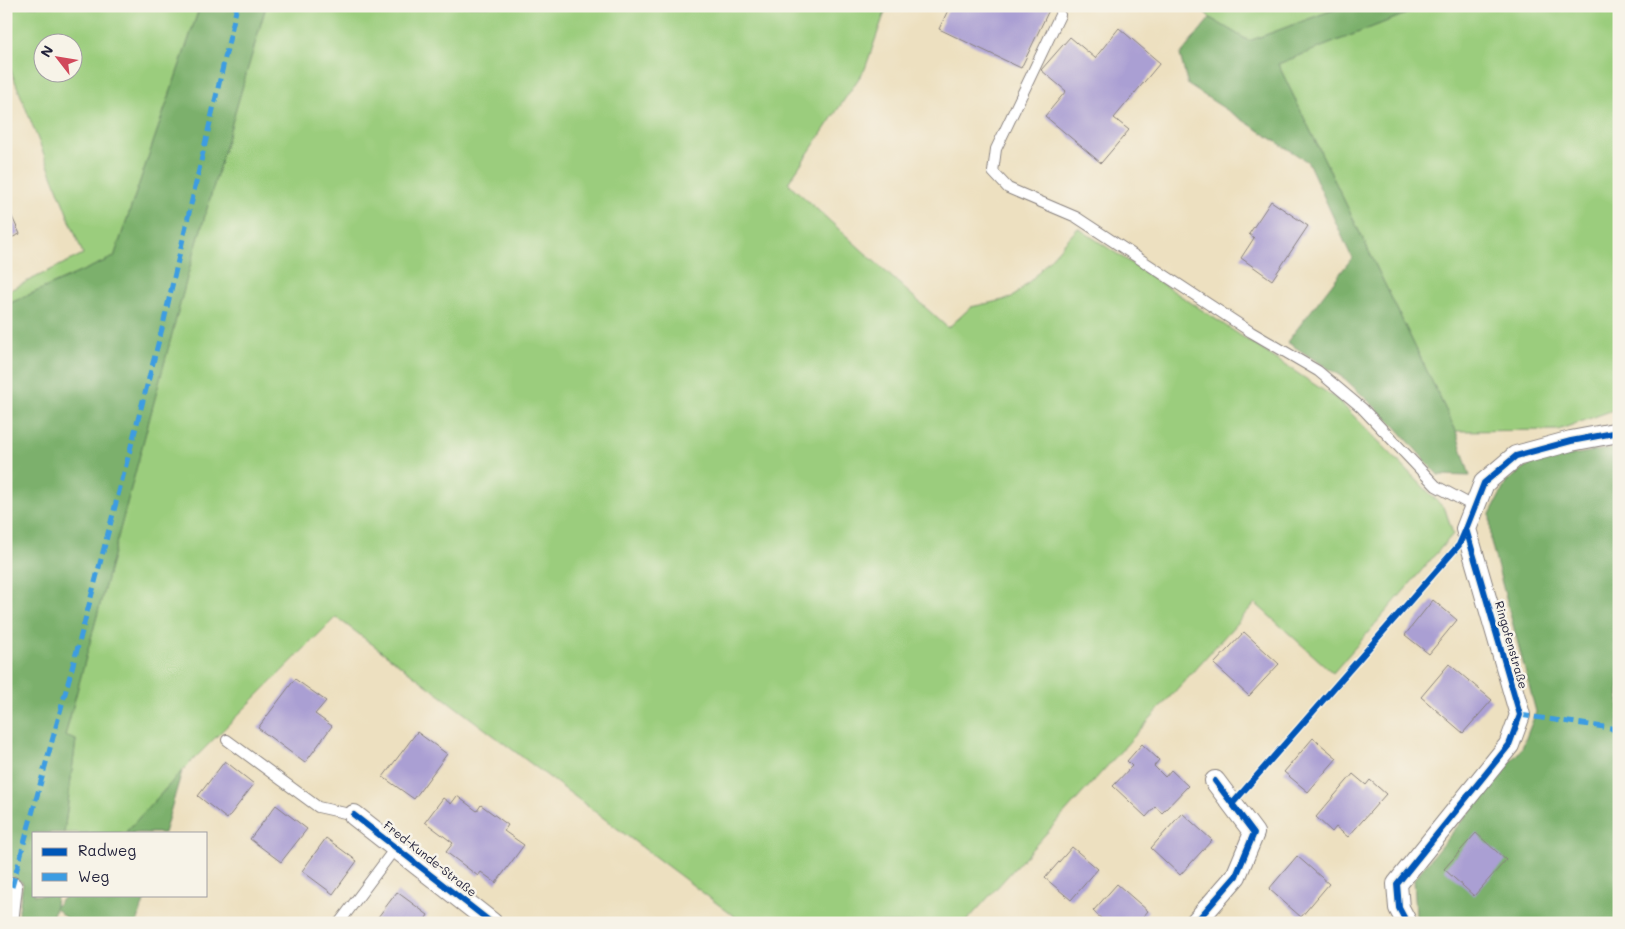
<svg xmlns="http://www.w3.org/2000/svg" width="1625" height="929" font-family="Mali,sans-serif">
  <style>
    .green { fill: #9bcd7d; stroke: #5e785c; fill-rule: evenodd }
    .forest { fill: #7cb06c; stroke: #4f6954 }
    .building { fill: #aa9fd3 }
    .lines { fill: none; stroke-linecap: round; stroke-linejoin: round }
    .lane-casing { stroke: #88817e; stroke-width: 12 }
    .street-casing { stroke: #88817e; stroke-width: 22 }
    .lane { stroke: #fff; stroke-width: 10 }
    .street { stroke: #fff; stroke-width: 20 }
    .quiet { stroke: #3c9ce2; stroke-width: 5; stroke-dasharray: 10 5; stroke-linecap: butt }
    .cycleway-casing { stroke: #f7f3e8; stroke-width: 9 }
    .cycleway { stroke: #0057b8; stroke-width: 6 }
    .labels { text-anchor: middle; stroke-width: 5; stroke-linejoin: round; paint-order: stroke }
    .street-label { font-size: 12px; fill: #22223b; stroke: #f7f3e8 }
  </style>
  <rect width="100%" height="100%" fill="#f7f3e8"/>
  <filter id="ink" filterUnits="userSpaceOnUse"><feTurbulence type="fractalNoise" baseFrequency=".02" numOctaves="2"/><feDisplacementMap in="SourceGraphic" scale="10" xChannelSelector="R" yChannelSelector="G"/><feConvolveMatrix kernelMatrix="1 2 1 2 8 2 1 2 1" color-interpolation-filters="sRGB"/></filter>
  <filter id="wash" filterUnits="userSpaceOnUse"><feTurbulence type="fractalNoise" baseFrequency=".0096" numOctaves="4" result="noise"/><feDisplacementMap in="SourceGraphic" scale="20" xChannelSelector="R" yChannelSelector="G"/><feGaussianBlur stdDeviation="1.12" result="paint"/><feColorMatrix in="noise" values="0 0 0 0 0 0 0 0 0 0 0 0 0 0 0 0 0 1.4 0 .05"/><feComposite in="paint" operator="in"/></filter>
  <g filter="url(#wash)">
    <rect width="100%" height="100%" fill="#ede0c0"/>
    <g class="green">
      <path d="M 6,6 L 200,6 L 114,257 L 6,305 L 6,292 L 83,254 L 6,58 ZM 42,42 L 72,42 L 72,72 L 42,72 Z"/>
      <path d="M 266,6 L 887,6 L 865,69 L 788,183 L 948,328 L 971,307 L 1012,298 L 1032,279 L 1078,228 L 1338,400 L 1445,509 L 1453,534 L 1333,673 L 1255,603 L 965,923 L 743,923 L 336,617 L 182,771 L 125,833 L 64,833 L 76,740 L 65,736 L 188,274 Z"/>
      <path d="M 1200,6 L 1344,6 L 1249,41 L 1210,18 Z"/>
      <path d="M 1426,6 L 1619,6 L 1619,408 L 1558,430 L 1456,431 L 1278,64 Z"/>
    </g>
    <g class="forest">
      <path d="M 200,6 L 266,6 L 188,274 L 65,736 L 76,740 L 64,833 L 34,833 L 34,895 L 56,895 L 55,907 L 66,895 L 146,895 L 137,923 L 71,923 L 55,908 L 51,923 L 17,923 L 23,883 L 6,873 L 6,305 L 114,257 Z"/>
      <path d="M 1344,6 L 1426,6 L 1278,64 L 1456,431 L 1470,476 L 1438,475 L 1394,425 L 1345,379 L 1287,342 L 1352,258 L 1308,162 L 1188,85 L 1180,55 L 1210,18 L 1249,41 Z"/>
      <path d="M 1619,447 L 1619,923 L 1424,923 L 1416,916 L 1414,879 L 1522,748 L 1536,712 L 1491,542 L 1490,514 L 1507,481 L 1536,461 Z"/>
      <path d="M 182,771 L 164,833 L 125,833 Z"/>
    </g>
    <g id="blocks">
      <g class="building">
        <path d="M 950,6 L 1051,6 L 1021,68 L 939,29 Z"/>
        <path d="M 1119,28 L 1160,63 L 1114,118 L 1129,130 L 1101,163 L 1045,116 L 1066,91 L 1041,70 L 1070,37 L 1095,58 Z"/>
        <path d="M 1271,201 L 1308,226 L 1272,280 L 1241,258 L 1254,238 L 1249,234 Z"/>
        <path d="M 6,204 L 20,234 L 6,240 Z"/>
        <path d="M 1433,600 L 1457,620 L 1429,654 L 1405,635 Z"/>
        <path d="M 1244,632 L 1279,664 L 1249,696 L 1214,664 Z"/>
        <path d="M 1449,664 L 1492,700 L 1463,733 L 1421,697 Z"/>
        <path d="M 295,679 L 326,701 L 315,714 L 332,726 L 305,763 L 258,728 Z"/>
        <path d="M 417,732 L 447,754 L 414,799 L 383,777 Z"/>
        <path d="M 1313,738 L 1337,758 L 1308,792 L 1284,772 Z"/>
        <path d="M 1142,744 L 1159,760 L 1154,766 L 1165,777 L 1171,770 L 1188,786 L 1162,813 L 1155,807 L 1146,817 L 1113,786 L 1132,766 L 1127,761 Z"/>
        <path d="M 225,761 L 254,784 L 227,819 L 198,796 Z"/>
        <path d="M 1353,774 L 1366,785 L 1370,780 L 1386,794 L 1348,837 L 1336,827 L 1332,832 L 1316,817 Z"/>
        <path d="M 457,796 L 477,811 L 481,805 L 508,825 L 504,831 L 524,845 L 496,883 L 481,872 L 478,876 L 446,852 L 453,843 L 425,822 L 443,798 L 451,804 Z"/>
        <path d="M 276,805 L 307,829 L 281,862 L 250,839 Z"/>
        <path d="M 1182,813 L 1212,840 L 1180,875 L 1151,848 Z"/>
        <path d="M 1476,833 L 1506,860 L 1474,896 L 1444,869 Z"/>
        <path d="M 326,838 L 357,861 L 333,894 L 302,871 Z"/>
        <path d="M 1072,847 L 1098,869 L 1071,900 L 1045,878 Z"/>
        <path d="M 1297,856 L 1329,884 L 1301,917 L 1269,889 Z"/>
        <path d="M 1117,884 L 1148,911 L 1138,923 L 1106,923 L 1093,911 Z"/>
        <path d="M 397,892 L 428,915 L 423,923 L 377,923 L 375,921 Z"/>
      </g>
    </g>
  </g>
  <g filter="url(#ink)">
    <use href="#blocks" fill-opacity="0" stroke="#88817e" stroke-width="1"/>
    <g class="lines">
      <g class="lane-casing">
        <g id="lane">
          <path d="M 1060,15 L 996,149 L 993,172 L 1008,188 L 1076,217 L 1251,332 L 1318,371 L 1362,408 L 1436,486 L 1475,507"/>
          <path d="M 227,740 L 318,807 L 354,815"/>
          <path d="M 339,923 L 396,847"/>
        </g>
      </g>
      <g class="street-casing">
        <g id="street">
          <path d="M 354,815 L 492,923"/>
          <path d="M 8,923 L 12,887"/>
          <path d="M 1195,923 L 1236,876 L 1254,833 L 1215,781"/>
          <path d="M 1407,923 L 1399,908 L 1397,884 L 1509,745 L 1520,715 L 1466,529 L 1484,483 L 1516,456 L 1571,441 L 1619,432"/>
        </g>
      </g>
      <use href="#lane" class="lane"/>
      <use href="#street" class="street"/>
      <g class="quiet">
        <path d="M 1520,715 L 1611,728 L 1619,734"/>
        <path d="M 12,887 L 80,639 L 163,325 L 237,6"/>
      </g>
      <g class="cycleway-casing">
        <g id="cycleway">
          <path d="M 1233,803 L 1459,545 L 1466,529"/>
          <path d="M 354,815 L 492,923"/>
          <path d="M 1195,923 L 1236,876 L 1254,833 L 1215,781"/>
          <path d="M 1407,923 L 1399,908 L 1397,884 L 1509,745 L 1520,715 L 1466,529 L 1484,483 L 1516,456 L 1571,441 L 1619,432"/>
        </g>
      </g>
      <use href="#cycleway" class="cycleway"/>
    </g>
  </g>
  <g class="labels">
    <g class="street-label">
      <text transform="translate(1511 645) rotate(74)" y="4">Ringofenstraße</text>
      <text transform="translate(430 859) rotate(38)" y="4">Fred-Kunde-Straße</text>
    </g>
  </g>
  <rect width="1625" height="929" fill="none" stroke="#f7f3e8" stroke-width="25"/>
  <rect x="32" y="832" width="175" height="65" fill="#f7f3e8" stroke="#a29fa3"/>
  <rect x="42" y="848" width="25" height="8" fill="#0057b8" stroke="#a29fa3"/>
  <text x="78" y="856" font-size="15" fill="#22223b">Radweg</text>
  <rect x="42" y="873" width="25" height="8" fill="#3c9ce2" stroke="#a29fa3"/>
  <text x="78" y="882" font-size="15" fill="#22223b">Weg</text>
  <g transform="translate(58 58) rotate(301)"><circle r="24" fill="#f7f3e8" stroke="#a29fa3"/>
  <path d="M0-4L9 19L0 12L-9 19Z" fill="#d1495b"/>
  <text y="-8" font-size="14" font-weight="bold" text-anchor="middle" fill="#22223b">N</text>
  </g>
</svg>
